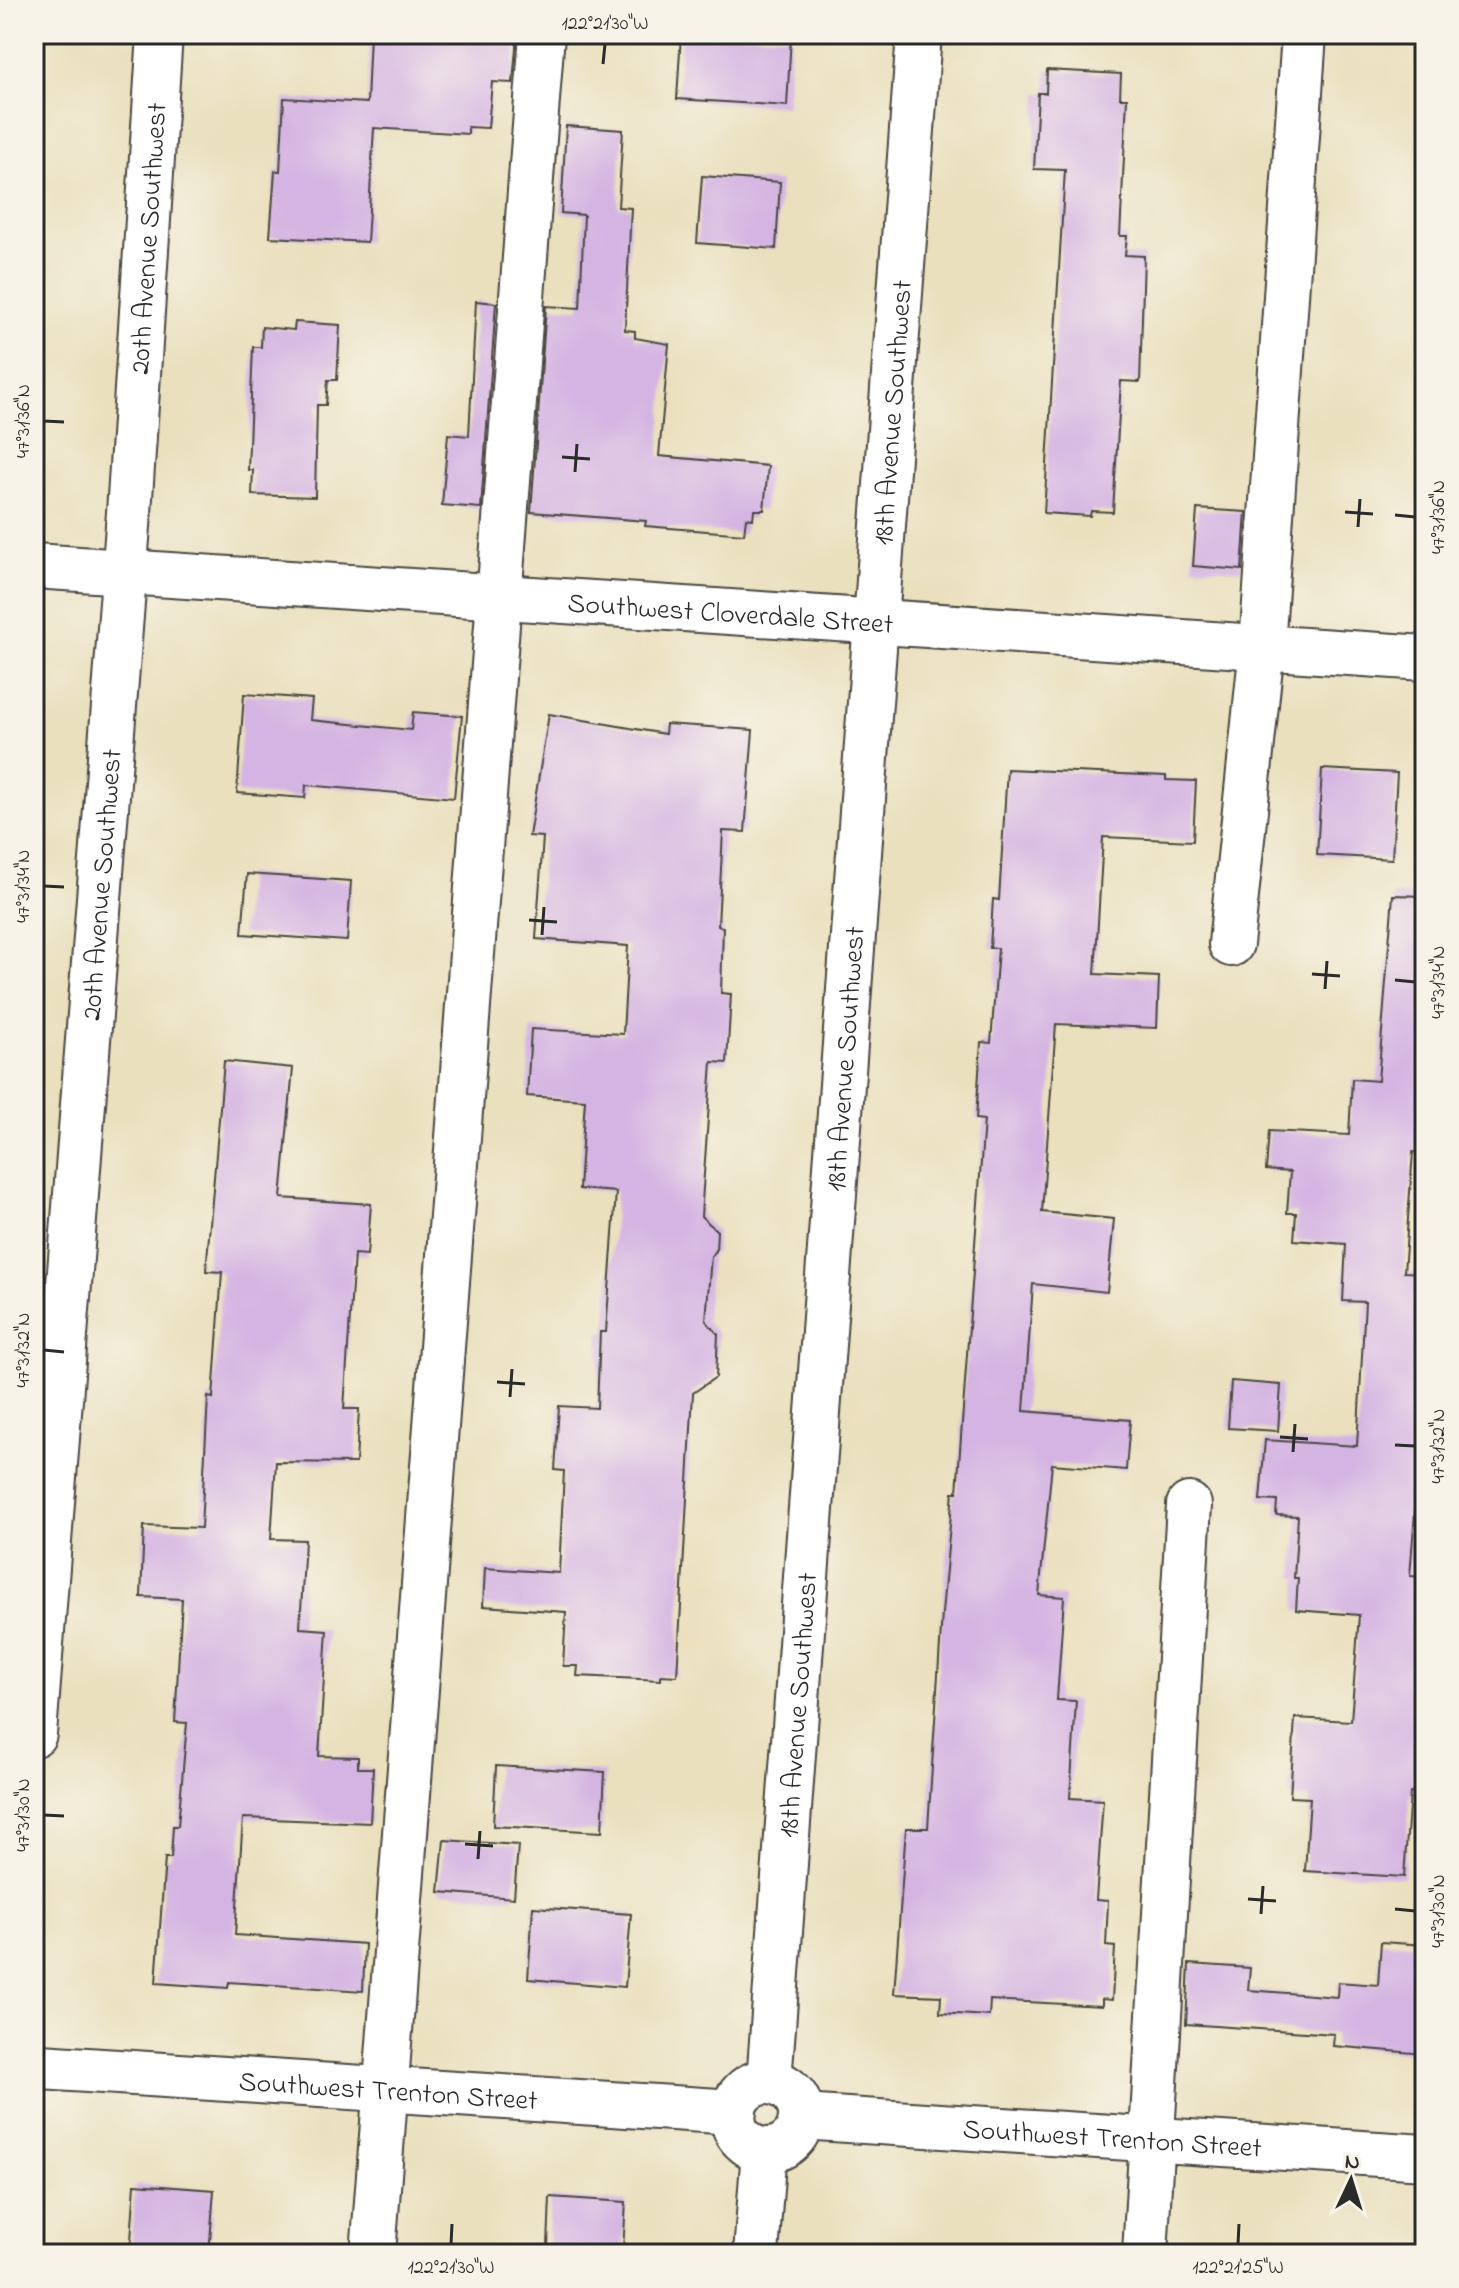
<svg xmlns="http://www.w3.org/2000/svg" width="1459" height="2288" font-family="'Indie Flower',sans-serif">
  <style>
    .building { fill: #d4b4e2 }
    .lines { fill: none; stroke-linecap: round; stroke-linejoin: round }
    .minor-casing { stroke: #484641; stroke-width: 48 }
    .minor { stroke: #fff; stroke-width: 44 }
    .ticks { fill: none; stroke: #2b2b2b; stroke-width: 3 }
    .labels { text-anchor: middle; stroke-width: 6; stroke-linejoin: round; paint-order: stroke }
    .street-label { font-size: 28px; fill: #2b2b2b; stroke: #f7f3e8 }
    .neatline { fill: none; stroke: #2b2b2b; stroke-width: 3 }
    .ticks-label { font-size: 20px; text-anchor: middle; fill: #2b2b2b }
  </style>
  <rect width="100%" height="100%" fill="#f7f3e8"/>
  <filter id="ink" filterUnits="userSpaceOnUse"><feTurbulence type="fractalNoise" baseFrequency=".0125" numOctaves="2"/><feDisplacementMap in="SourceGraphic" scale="16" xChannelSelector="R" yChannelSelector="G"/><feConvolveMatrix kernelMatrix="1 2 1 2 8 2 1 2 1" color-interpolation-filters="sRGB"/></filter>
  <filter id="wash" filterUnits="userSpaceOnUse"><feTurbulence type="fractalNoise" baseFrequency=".006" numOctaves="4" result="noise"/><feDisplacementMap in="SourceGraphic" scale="32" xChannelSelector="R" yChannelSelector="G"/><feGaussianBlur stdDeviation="1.8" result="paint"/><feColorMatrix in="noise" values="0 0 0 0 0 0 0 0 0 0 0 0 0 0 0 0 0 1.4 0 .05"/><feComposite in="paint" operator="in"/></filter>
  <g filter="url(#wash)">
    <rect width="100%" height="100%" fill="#eae0be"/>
    <g id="blocks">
      <g class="building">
        <path d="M 370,34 L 517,35 L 513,83 L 492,82 L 488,128 L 468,127 L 468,134 L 374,128 L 367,242 L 270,237 L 275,171 L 280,171 L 284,98 L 367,103 Z"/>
        <path d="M 681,34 L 791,36 L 787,106 L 677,99 Z"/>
        <path d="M 1047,70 L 1121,74 L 1120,98 L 1127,98 L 1120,236 L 1127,236 L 1125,255 L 1144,256 L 1140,382 L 1121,381 L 1113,512 L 1091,511 L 1090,516 L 1044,513 L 1065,170 L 1034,169 L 1038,93 L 1046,93 Z"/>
        <path d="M 566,126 L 623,130 L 618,207 L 631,208 L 625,330 L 635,331 L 635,338 L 669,344 L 659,456 L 768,466 L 764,510 L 754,510 L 753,519 L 746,518 L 744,534 L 645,526 L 646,521 L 531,512 L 546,306 L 580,308 L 584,215 L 561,213 Z"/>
        <path d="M 702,176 L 780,182 L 776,249 L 697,243 Z"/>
        <path d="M 476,301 L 496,303 L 481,508 L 442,505 L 448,434 L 469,436 Z"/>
        <path d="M 295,322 L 340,325 L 337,380 L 328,380 L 326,405 L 317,405 L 315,497 L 252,495 L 253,470 L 248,470 L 253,347 L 261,347 L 262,327 L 294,330 Z"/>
        <path d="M 1197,509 L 1246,512 L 1242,570 L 1193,566 Z"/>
        <path d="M 244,694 L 312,699 L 310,720 L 411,730 L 413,712 L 462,716 L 454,798 L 306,785 L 305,798 L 237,793 Z"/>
        <path d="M 549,714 L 665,734 L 666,724 L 753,730 L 745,832 L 723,831 L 718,926 L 723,927 L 721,993 L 731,994 L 727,1063 L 712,1062 L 701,1216 L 717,1231 L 716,1251 L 711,1256 L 706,1321 L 718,1334 L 716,1377 L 693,1393 L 677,1676 L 661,1675 L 661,1680 L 577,1676 L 578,1666 L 563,1666 L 566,1612 L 483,1606 L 485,1568 L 559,1573 L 564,1471 L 555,1470 L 559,1406 L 597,1408 L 600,1332 L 606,1332 L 616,1192 L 579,1189 L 585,1100 L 527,1096 L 531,1029 L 623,1034 L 628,946 L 536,939 L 543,837 L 529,836 Z"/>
        <path d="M 1007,769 L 1166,776 L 1166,780 L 1196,781 L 1193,841 L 1103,837 L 1095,974 L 1159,977 L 1157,1028 L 1056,1024 L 1042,1212 L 1114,1219 L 1107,1292 L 1033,1284 L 1024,1411 L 1130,1420 L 1126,1470 L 1052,1464 L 1039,1595 L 1064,1597 L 1057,1700 L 1076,1701 L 1070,1798 L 1103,1800 L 1096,1900 L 1108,1901 L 1106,1946 L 1115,1947 L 1112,2000 L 1102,1999 L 1102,2006 L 990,2000 L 989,2016 L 940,2013 L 941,1996 L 894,1994 L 906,1828 L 928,1828 L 942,1613 L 953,1492 L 957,1492 L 984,1120 L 976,1119 L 981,1042 L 991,1043 L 998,948 L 990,948 L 993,899 L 999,900 Z"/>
        <path d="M 1322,769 L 1397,773 L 1392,859 L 1317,855 Z"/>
        <path d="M 247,874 L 351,881 L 347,941 L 242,934 Z"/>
        <path d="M 1393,895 L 1425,896 L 1425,1153 L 1413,1152 L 1404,1272 L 1425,1273 L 1425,1493 L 1419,1492 L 1416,1499 L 1410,1576 L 1425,1577 L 1425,1794 L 1410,1793 L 1404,1877 L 1305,1871 L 1310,1798 L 1290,1797 L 1295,1718 L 1351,1721 L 1359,1615 L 1296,1610 L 1298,1578 L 1294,1578 L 1298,1516 L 1276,1515 L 1277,1501 L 1260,1500 L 1265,1440 L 1357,1446 L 1365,1302 L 1343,1301 L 1346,1244 L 1294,1240 L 1296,1213 L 1287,1213 L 1290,1172 L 1266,1170 L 1269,1131 L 1349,1135 L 1352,1079 L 1378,1081 Z"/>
        <path d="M 224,1061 L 293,1068 L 281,1198 L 371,1204 L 367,1255 L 354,1254 L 344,1409 L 359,1409 L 356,1463 L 276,1462 L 271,1539 L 305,1540 L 300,1628 L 327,1630 L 319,1756 L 358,1757 L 358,1768 L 373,1768 L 370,1823 L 243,1818 L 235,1935 L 365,1944 L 363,1991 L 229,1982 L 228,1988 L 156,1983 L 165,1858 L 171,1858 L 173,1826 L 178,1826 L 187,1723 L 175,1722 L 182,1599 L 141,1597 L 144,1526 L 201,1528 L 208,1397 L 213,1398 L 222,1272 L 206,1271 Z"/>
        <path d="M 1231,1381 L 1281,1385 L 1278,1431 L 1228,1428 Z"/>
        <path d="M 496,1766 L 605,1772 L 602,1832 L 493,1826 Z"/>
        <path d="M 444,1840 L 518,1845 L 514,1898 L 439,1892 Z"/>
        <path d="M 533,1907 L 631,1914 L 625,1987 L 528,1979 Z"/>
        <path d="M 1381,1942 L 1425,1945 L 1425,2054 L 1333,2046 L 1334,2034 L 1186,2024 L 1189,1964 L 1250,1968 L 1248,1990 L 1337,1997 L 1338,1982 L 1378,1985 Z"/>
        <path d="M 135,2184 L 214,2190 L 209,2254 L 130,2254 Z"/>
        <path d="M 550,2197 L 626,2202 L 623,2250 L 548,2246 Z"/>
      </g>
    </g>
  </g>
  <g filter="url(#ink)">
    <use href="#blocks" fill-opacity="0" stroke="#484641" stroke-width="2"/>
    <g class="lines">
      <g class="minor-casing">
        <g id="minor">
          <path id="s1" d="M 34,566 L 1425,658"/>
          <path d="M 1231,944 L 1262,647 L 1304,34"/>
          <path id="s2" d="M 34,1734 L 129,513 L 160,34"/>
          <path id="s3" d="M 41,2067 L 734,2112"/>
          <path id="s4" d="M 769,2082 L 919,34"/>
          <circle cx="767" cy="2116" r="34"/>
          <path id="s5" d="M 801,2117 L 1425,2157"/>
          <path d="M 373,2254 L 542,34"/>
          <path d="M 756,2254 L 764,2150"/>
          <path d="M 1145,2254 L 1189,1505"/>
        </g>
      </g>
      <use href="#minor" class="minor"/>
    </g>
  </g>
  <path class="ticks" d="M 603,64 L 605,44M 44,421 L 64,422M 562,457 L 590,459M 575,472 L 577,444M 1345,512 L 1373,514M 1395,515 L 1415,517M 1358,527 L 1360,499M 44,886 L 64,887M 529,920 L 557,922M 542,935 L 544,907M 1312,974 L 1340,976M 1395,980 L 1415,982M 1325,989 L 1327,961M 44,1350 L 64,1352M 497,1382 L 525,1384M 510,1397 L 512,1369M 1280,1437 L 1308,1439M 1395,1445 L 1415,1446M 1293,1452 L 1295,1424M 44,1815 L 64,1816M 465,1844 L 493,1846M 478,1859 L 480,1831M 1248,1899 L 1276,1901M 1395,1909 L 1415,1911M 1261,1914 L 1263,1886M 451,2244 L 452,2224M 1238,2244 L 1239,2224"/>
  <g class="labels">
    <g class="street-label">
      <text dy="10" stroke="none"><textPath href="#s2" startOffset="1500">20th Avenue Southwest</textPath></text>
      <text dy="10" stroke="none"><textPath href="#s4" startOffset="1674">18th Avenue Southwest</textPath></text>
      <text dy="10" stroke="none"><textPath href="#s1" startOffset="698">Southwest Cloverdale Street</textPath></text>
      <text dy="10" stroke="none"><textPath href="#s2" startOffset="852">20th Avenue Southwest</textPath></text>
      <text dy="10" stroke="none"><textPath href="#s4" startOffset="1026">18th Avenue Southwest</textPath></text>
      <text dy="10" stroke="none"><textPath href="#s4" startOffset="378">18th Avenue Southwest</textPath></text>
      <text dy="10" stroke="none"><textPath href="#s3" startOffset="348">Southwest Trenton Street</textPath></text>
      <text dy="10" stroke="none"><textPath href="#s5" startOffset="312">Southwest Trenton Street</textPath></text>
    </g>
  </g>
  <rect width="1459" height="2288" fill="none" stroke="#f7f3e8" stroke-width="88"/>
  <g transform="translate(1351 2180) rotate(4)" stroke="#f7f3e8" stroke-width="6" paint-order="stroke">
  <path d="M0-6L14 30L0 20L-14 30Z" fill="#2b2b2b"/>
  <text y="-12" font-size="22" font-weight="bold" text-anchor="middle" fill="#2b2b2b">N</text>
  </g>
  <rect x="44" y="44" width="1371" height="2200" class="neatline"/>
  <g class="ticks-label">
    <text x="605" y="29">122°21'30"W</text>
    <text transform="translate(22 421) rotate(-90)" y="7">47°31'36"N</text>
    <text transform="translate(1437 517) rotate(-90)" y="7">47°31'36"N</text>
    <text transform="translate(22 886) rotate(-90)" y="7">47°31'34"N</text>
    <text transform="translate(1437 982) rotate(-90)" y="7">47°31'34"N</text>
    <text transform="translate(22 1350) rotate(-90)" y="7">47°31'32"N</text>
    <text transform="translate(1437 1446) rotate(-90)" y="7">47°31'32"N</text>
    <text transform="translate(22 1815) rotate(-90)" y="7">47°31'30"N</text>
    <text transform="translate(1437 1911) rotate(-90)" y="7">47°31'30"N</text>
    <text x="451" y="2273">122°21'30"W</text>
    <text x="1238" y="2273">122°21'25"W</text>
  </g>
</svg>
